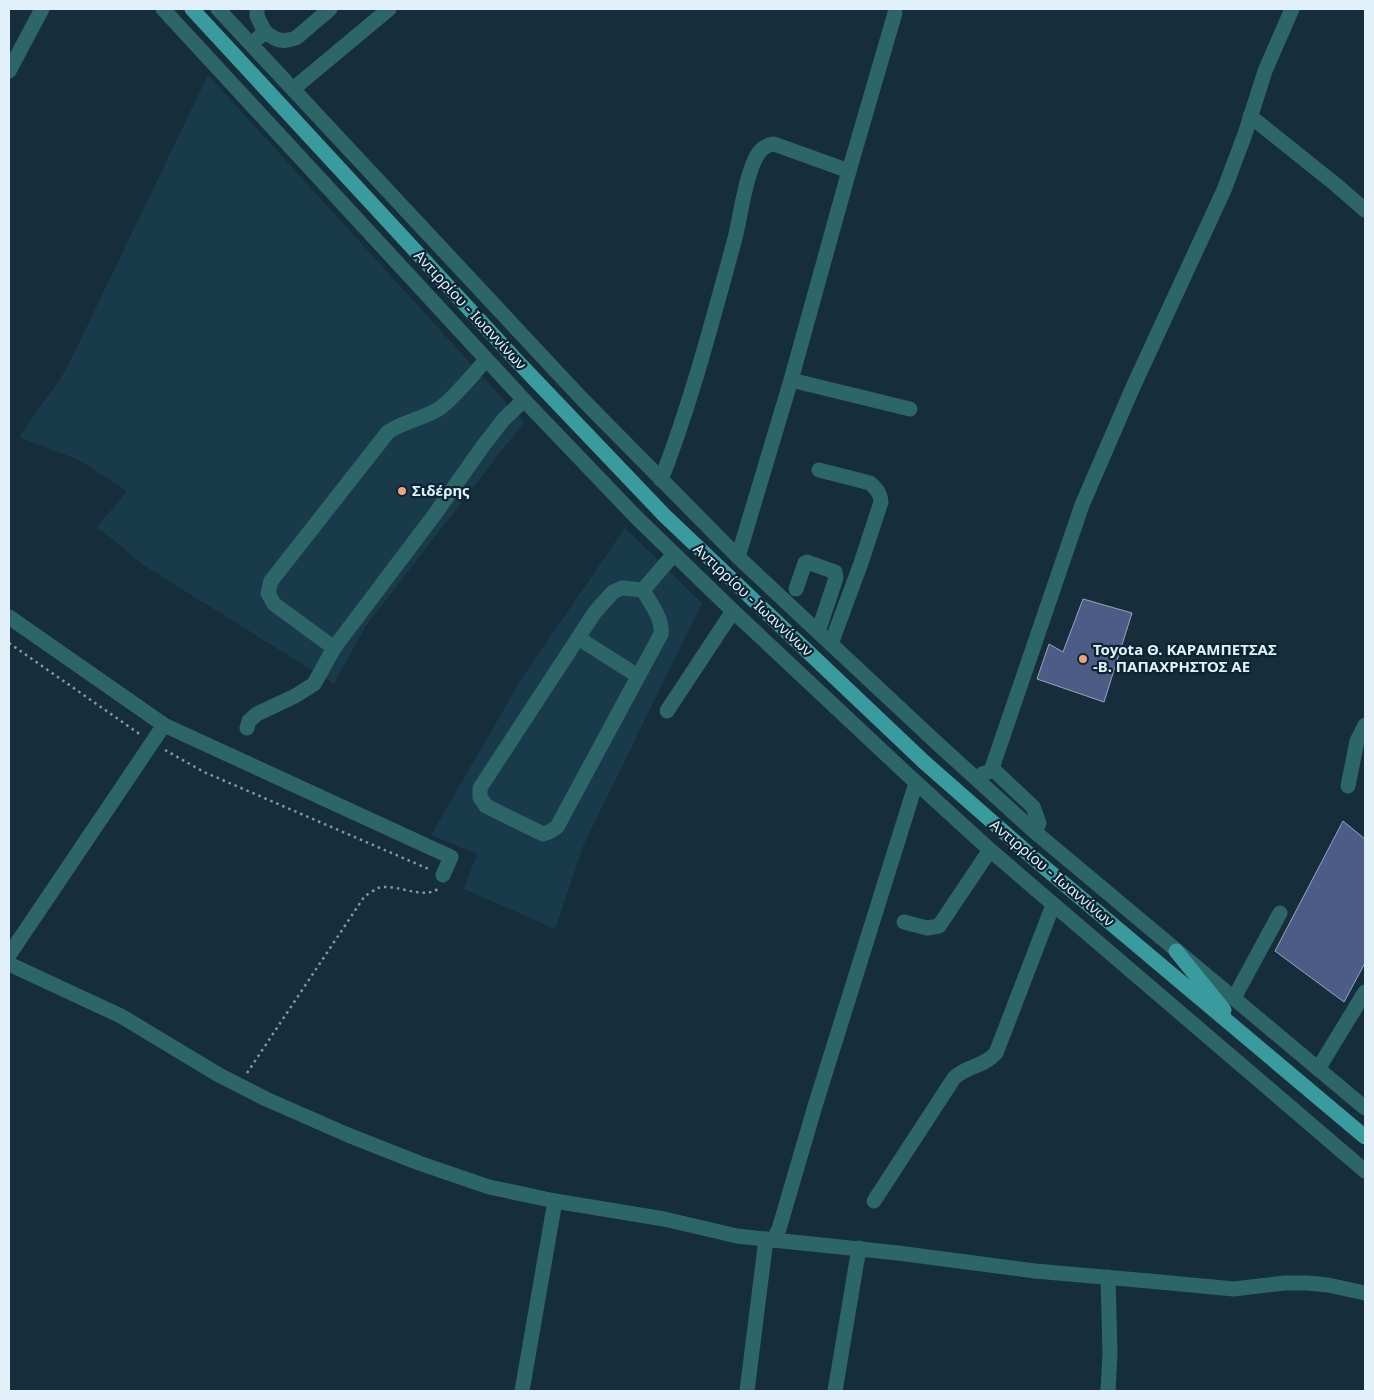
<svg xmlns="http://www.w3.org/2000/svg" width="1374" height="1400" font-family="'Noto Sans',sans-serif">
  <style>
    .built { fill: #193a4b }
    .building { fill: #4c5c86; stroke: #9aa4be }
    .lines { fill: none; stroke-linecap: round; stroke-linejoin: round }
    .path { stroke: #8598a3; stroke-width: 2.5; stroke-dasharray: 2.5 4; stroke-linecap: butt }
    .minor { stroke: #2d6668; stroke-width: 15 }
    .major { stroke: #3a9b9f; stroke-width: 15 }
    .poi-dot { fill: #f1a17d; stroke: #0b2431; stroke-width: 2 }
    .labels { text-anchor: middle; stroke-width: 4.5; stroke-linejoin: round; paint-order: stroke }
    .street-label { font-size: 15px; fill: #e1f0f9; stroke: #0b2431 }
    .poi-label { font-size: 15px; font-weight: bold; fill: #e1f0f9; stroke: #0b2431; text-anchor: start }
  </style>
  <rect width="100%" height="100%" fill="#162e3b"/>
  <g class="built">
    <path d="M 208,75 L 524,422 L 365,627 L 334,684 L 145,566 L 97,527 L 127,491 L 79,460 L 19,437 L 66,370 Z"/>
    <path d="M 625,528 L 702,603 L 584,844 L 555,929 L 464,889 L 477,854 L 431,835 L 522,678 Z"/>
  </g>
  <g class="building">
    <path d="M 1083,599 L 1132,613 L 1104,702 L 1037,679 L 1049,644 L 1063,652 Z"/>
    <path d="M 1343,821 L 1365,839 L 1365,963 L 1344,1002 L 1275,951 Z"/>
  </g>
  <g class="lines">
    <g class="path">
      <path d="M 9,643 L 141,735"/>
      <path d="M 165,750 L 204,772 L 431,870"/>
      <path d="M 247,1073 L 364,897 C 368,894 374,890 378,888 C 398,883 421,900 438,889"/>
    </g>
    <g class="minor">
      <path d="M 163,9 L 524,400 L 636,517 L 733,611 L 909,776 L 990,850 L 1365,1171"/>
      <path d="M 218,9 L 583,400 L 738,557 L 938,744 L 1035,832 L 1365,1108"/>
      <path d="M 257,9 L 257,16 L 265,32 L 258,38"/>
      <path d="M 265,32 C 276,40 282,43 296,38 L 330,9"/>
      <path d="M 9,71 L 42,9"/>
      <path d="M 293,89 L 389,9"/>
      <path d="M 1250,116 L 1335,184 L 1365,210"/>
      <path d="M 849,171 L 895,13"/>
      <path d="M 791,380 L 910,409"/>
      <path d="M 819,470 L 870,483 C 877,489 880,493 881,502 L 861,563 L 831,644"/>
      <path d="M 661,480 C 691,403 712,322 734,242 C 741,216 743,188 753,164 C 757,154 762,145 774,144 L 849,171 L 791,380 L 738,557"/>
      <path d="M 796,589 L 805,563 L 807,562 L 835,572 L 836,578 L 818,632"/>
      <path d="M 643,590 C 650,603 663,618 661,634 L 557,827 L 549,832 L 543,834 L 486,806 L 480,797 L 480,788 L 595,612 L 613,592 L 622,588 L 643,590 L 674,554"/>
      <path d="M 9,617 L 164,725 L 9,955"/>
      <path d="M 578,638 L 638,676"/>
      <path d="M 334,648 L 274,604 L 268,593 L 271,581 L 388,432 C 403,422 421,419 437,410 C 451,402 474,373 486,360"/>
      <path d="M 667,711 L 733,611"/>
      <path d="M 164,725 L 451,857 L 443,875"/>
      <path d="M 247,728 L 249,721 L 257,714 L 295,696 L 314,684 L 334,648 L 435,514 L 483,446 L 504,419 L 524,400"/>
      <path d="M 991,771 L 1082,505 L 1133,387 L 1224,190 L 1245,134 L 1265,71 L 1292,9"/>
      <path d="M 982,774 L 991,771 L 996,772 L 1033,807 L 1039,823 L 1035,832"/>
      <path d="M 1348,786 L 1357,741 L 1365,725"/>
      <path d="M 904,922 L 927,928 L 939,926 L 990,850"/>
      <path d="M 9,964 L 121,1016 L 219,1075 L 266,1099 L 348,1135 L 419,1163 L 489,1187 L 555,1201 L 664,1219 L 737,1236 L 773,1240 L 898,1253 L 1035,1271 L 1149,1281 L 1234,1289 L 1285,1283 L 1307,1283 L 1328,1285 L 1365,1293"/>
      <path d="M 1234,998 L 1280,913"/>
      <path d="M 1318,1069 L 1365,992"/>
      <path d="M 874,1201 L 954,1078 C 967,1065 982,1068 996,1053 L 1053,905"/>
      <path d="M 773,1240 L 779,1229 L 815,1106 L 916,783"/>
      <path d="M 522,1391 L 555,1201"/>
      <path d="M 747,1391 L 766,1239"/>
      <path d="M 835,1391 L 859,1248"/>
      <path d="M 1108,1391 L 1110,1353 L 1108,1277"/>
    </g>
    <g class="major">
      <path d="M 192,9 L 519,363 L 665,516 L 923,761 L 1031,856 L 1365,1137"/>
      <path d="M 1176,951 L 1224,1010"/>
    </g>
  </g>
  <g class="poi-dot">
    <circle cx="402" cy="491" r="5"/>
    <circle cx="1083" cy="659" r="5"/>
  </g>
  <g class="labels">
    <g class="street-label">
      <text transform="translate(470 310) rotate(47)" y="5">Αντιρρίου - Ιωαννίνων</text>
      <text transform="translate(753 600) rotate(43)" y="5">Αντιρρίου - Ιωαννίνων</text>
      <text transform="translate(1052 873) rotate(40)" y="5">Αντιρρίου - Ιωαννίνων</text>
    </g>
    <g class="poi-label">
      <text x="412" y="496">Σιδέρης</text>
      <text x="1093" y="655">Toyota Θ. ΚΑΡΑΜΠΕΤΣΑΣ<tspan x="1093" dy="17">-Β. ΠΑΠΑΧΡΗΣΤΟΣ ΑΕ</tspan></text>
    </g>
  </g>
  <rect width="1374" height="1400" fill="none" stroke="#e1f0f9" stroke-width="20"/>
</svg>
